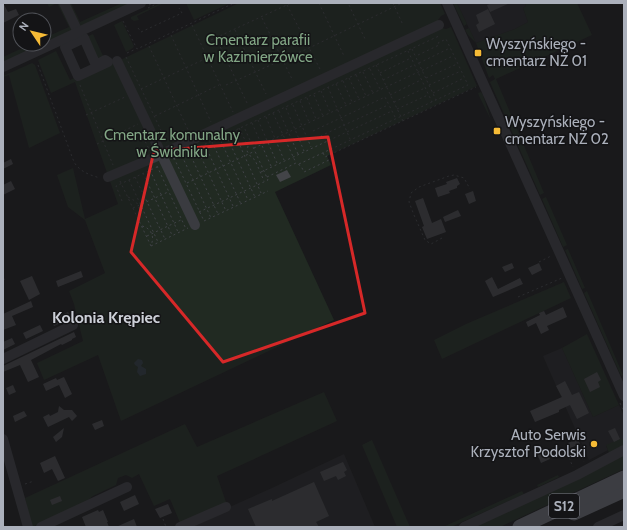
<svg xmlns="http://www.w3.org/2000/svg" width="627" height="530" font-family="Cabin,sans-serif">
  <style>
    .built { fill: #252528 }
    .green { fill: #212a22 }
    .water { fill: #2e3840 }
    .building { fill: #434448 }
    .lines { fill: none; stroke-linecap: round; stroke-linejoin: round }
    .path { stroke: #404247; stroke-width: 1; stroke-dasharray: 2 3; stroke-linecap: butt }
    .minor { stroke: #3a3b40; stroke-width: 10 }
    .highway { stroke: #666972; stroke-width: 15 }
    .marked { fill: none; stroke: #d62828; stroke-width: 3; stroke-linejoin: round }
    .poi-dot { fill: #f6bb36; stroke: #141416; stroke-width: 1.5 }
    .labels { text-anchor: middle; stroke-width: 3; stroke-linejoin: round; paint-order: stroke }
    .shield { fill: #141416; stroke: #7e818a; stroke-width: 1 }
    .shield-label { font-size: 14px; font-weight: bold; fill: #abb0bb }
    .park-label { font-size: 15px; fill: #82a685; stroke: #141416 }
    .poi-label { font-size: 15px; fill: #abb0bb; stroke: #141416; text-anchor: start }
    .neighbourhood-label { font-size: 16px; font-weight: bold; fill: #cccfd7; stroke: #141416 }
  </style>
  <rect width="100%" height="100%" fill="#19191b"/>
  <g class="built">
    <path d="M 457,3 L 525,3 L 526,6 L 523,8 L 528,22 L 515,29 L 476,43 Z"/>
    <path d="M 562,348 L 593,417 L 619,405 L 624,416 L 624,439 L 620,439 L 606,446 L 608,450 L 589,460 L 543,356 Z"/>
    <path d="M 344,454 L 375,527 L 185,527 L 272,488 Z"/>
  </g>
  <g class="green">
    <path d="M 47,3 L 61,3 C 65,11 75,24 70,32 L 3,63 L 3,57 L 31,44 L 44,44 L 44,38 L 69,27 L 57,3 L 49,7 Z"/>
    <path d="M 67,3 L 71,3 L 80,22 L 122,3 L 134,3 L 81,26 Z"/>
    <path d="M 161,3 L 164,3 L 137,16 L 139,20 L 134,21 L 131,19 L 131,17 Z"/>
    <path d="M 186,3 L 230,3 L 194,20 Z"/>
    <path d="M 239,3 L 440,3 L 445,14 L 441,16 L 438,20 L 442,28 L 446,29 L 451,27 L 477,86 L 327,156 L 331,165 L 275,192 L 334,320 L 121,421 L 98,355 L 44,380 L 37,363 L 83,341 L 74,304 L 69,291 L 105,273 L 85,220 L 68,207 L 57,175 L 73,168 L 85,219 L 118,204 L 75,82 L 51,93 L 38,60 L 56,51 L 70,80 L 108,62 L 110,65 Z"/>
    <path d="M 453,3 L 457,3 L 467,24 L 464,26 Z"/>
    <path d="M 525,3 L 577,3 L 592,35 L 496,79 L 544,193 L 540,195 L 493,89 L 490,82 L 495,79 L 493,75 L 489,78 L 476,43 L 468,35 L 465,30 L 469,28 L 476,43 L 515,29 L 528,22 L 523,8 L 526,6 Z"/>
    <path d="M 122,21 L 134,46 L 133,48 L 126,52 L 114,25 Z"/>
    <path d="M 93,34 L 105,60 L 98,64 L 84,38 Z"/>
    <path d="M 32,63 L 35,65 L 60,133 L 29,148 L 9,75 L 3,77 L 3,76 Z"/>
    <path d="M 481,92 L 483,95 L 491,120 L 479,96 L 478,93 Z"/>
    <path d="M 546,197 L 567,245 L 563,247 L 542,199 Z"/>
    <path d="M 568,249 L 585,288 L 582,289 L 565,250 Z"/>
    <path d="M 564,282 L 571,298 L 442,359 L 434,340 L 466,324 Z"/>
    <path d="M 587,291 L 623,375 L 621,376 L 584,293 Z"/>
    <path d="M 587,334 L 619,405 L 593,417 L 562,348 Z"/>
    <path d="M 324,392 L 337,421 L 217,476 L 227,505 L 181,525 L 170,499 L 154,506 L 139,474 L 132,478 L 126,475 L 118,478 L 116,485 L 93,496 L 84,503 L 32,527 L 25,498 L 185,424 L 197,447 Z"/>
    <path d="M 620,439 L 624,439 L 624,445 L 609,453 L 606,445 Z"/>
    <path d="M 372,440 L 410,527 L 397,527 L 362,445 Z"/>
    <path d="M 624,455 L 624,469 L 500,527 L 474,527 Z"/>
    <path d="M 558,475 L 559,477 L 538,487 L 537,485 Z"/>
    <path d="M 522,491 L 524,494 L 451,527 L 443,527 Z"/>
  </g>
  <path class="water" d="M 138,359 L 142,360 L 143,363 L 141,366 L 146,369 L 146,374 L 140,376 L 137,372 L 138,367 L 135,365 L 134,363 Z"/>
  <g class="building">
    <path d="M 3,3 L 8,12 L 16,9 L 19,15 L 3,23 Z"/>
    <path d="M 492,3 L 510,3 L 490,12 L 487,5 Z"/>
    <path d="M 488,9 L 495,24 L 479,32 L 476,25 L 479,23 L 476,15 Z"/>
    <path d="M 11,159 L 13,164 L 3,169 L 3,163 Z"/>
    <path d="M 287,170 L 291,177 L 280,182 L 276,175 Z"/>
    <path d="M 457,178 L 460,184 L 457,186 L 457,188 L 449,191 L 450,193 L 438,197 L 435,188 L 447,184 L 446,182 Z"/>
    <path d="M 11,181 L 15,189 L 3,195 L 3,185 Z"/>
    <path d="M 473,191 L 476,201 L 469,204 L 465,194 Z"/>
    <path d="M 423,198 L 432,223 L 441,219 L 446,232 L 427,239 L 422,227 L 424,226 L 415,201 Z"/>
    <path d="M 458,210 L 461,216 L 445,222 L 443,217 Z"/>
    <path d="M 512,263 L 514,268 L 505,272 L 502,267 Z"/>
    <path d="M 539,263 L 542,270 L 532,275 L 528,268 Z"/>
    <path d="M 81,271 L 83,277 L 58,287 L 56,281 Z"/>
    <path d="M 32,276 L 40,294 L 29,300 L 20,281 Z"/>
    <path d="M 492,277 L 498,289 L 520,278 L 523,284 L 493,297 L 485,281 Z"/>
    <path d="M 31,301 L 33,307 L 12,316 L 16,325 L 3,330 L 3,314 Z"/>
    <path d="M 563,307 L 567,317 L 547,326 L 549,330 L 541,334 L 536,323 L 528,327 L 526,322 L 540,315 L 539,313 L 544,311 L 546,315 Z"/>
    <path d="M 68,312 L 71,318 L 54,326 L 51,320 Z"/>
    <path d="M 40,325 L 43,331 L 26,339 L 23,333 Z"/>
    <path d="M 74,332 L 76,337 L 72,339 L 72,340 L 62,345 L 61,344 L 31,360 L 39,377 L 28,382 L 20,365 L 3,372 L 3,366 Z"/>
    <path d="M 12,338 L 15,344 L 3,350 L 3,342 Z"/>
    <path d="M 597,372 L 601,380 L 598,382 L 600,387 L 590,392 L 584,379 Z"/>
    <path d="M 64,377 L 72,394 L 65,398 L 59,385 L 46,391 L 43,384 L 56,378 L 57,380 Z"/>
    <path d="M 565,381 L 572,395 L 579,392 L 589,413 L 577,419 L 570,405 L 559,410 L 559,412 L 535,422 L 530,411 L 562,397 L 556,386 Z"/>
    <path d="M 13,385 L 16,392 L 9,395 L 6,388 Z"/>
    <path d="M 59,406 L 64,410 L 72,410 L 77,416 L 72,421 L 69,417 L 48,427 L 43,417 L 49,414 L 50,416 L 58,412 Z"/>
    <path d="M 24,411 L 27,416 L 15,422 L 13,416 Z"/>
    <path d="M 102,420 L 104,426 L 95,430 L 92,424 Z"/>
    <path d="M 64,428 L 62,437 L 56,442 L 53,437 Z"/>
    <path d="M 615,428 L 620,439 L 614,442 L 608,431 Z"/>
    <path d="M 578,439 L 580,444 L 570,448 L 568,443 Z"/>
    <path d="M 546,450 L 550,459 L 541,463 L 537,454 Z"/>
    <path d="M 55,456 L 65,478 L 58,481 L 52,469 L 44,473 L 40,463 Z"/>
    <path d="M 343,462 L 347,470 L 344,472 L 346,476 L 338,480 L 336,476 L 324,481 L 320,472 Z"/>
    <path d="M 314,482 L 329,516 L 316,522 L 319,527 L 256,527 L 248,509 L 272,499 L 272,501 Z"/>
    <path d="M 135,495 L 139,504 L 124,511 L 120,502 Z"/>
    <path d="M 60,496 L 62,501 L 52,505 L 50,500 Z"/>
    <path d="M 168,504 L 172,513 L 160,518 L 155,509 Z"/>
    <path d="M 98,510 L 99,512 L 103,510 L 108,522 L 107,522 L 109,527 L 86,527 L 82,517 Z"/>
    <path d="M 134,519 L 137,527 L 116,527 Z"/>
  </g>
  <g class="lines">
    <g class="path">
      <path d="M 319,3 L 344,56"/>
      <path d="M 393,3 L 403,25"/>
      <path d="M 522,3 L 523,4"/>
      <path d="M 149,5 L 153,3"/>
      <path d="M 287,5 L 321,71"/>
      <path d="M 349,5 L 366,41"/>
      <path d="M 148,8 L 158,3"/>
      <path d="M 262,18 L 293,81"/>
      <path d="M 123,21 L 137,49 L 234,3"/>
      <path d="M 192,25 L 233,112"/>
      <path d="M 138,28 L 141,32 L 182,13 L 179,8"/>
      <path d="M 235,30 L 266,94"/>
      <path d="M 171,35 L 211,122"/>
      <path d="M 216,38 L 247,103"/>
      <path d="M 211,40 L 291,3"/>
      <path d="M 149,46 L 189,132"/>
      <path d="M 412,49 L 436,100"/>
      <path d="M 408,51 L 432,102"/>
      <path d="M 127,53 L 136,49"/>
      <path d="M 126,57 L 167,143"/>
      <path d="M 419,63 L 450,48"/>
      <path d="M 38,65 L 74,162 C 80,172 90,175 100,178"/>
      <path d="M 376,65 L 403,121"/>
      <path d="M 370,69 L 380,89"/>
      <path d="M 363,72 L 373,93"/>
      <path d="M 380,73 L 411,58"/>
      <path d="M 356,75 L 366,96"/>
      <path d="M 349,78 L 359,99"/>
      <path d="M 426,78 L 457,64"/>
      <path d="M 383,80 L 414,65"/>
      <path d="M 343,81 L 352,102"/>
      <path d="M 336,84 L 346,105"/>
      <path d="M 80,85 L 113,165"/>
      <path d="M 226,85 L 309,48 L 402,3"/>
      <path d="M 429,85 L 461,71"/>
      <path d="M 328,87 L 350,139"/>
      <path d="M 141,89 L 211,56"/>
      <path d="M 321,91 L 330,112"/>
      <path d="M 433,93 L 464,78"/>
      <path d="M 314,95 L 323,116"/>
      <path d="M 390,95 L 421,80"/>
      <path d="M 307,98 L 316,119"/>
      <path d="M 300,101 L 309,122"/>
      <path d="M 394,102 L 425,88"/>
      <path d="M 293,105 L 311,147"/>
      <path d="M 286,108 L 304,151"/>
      <path d="M 397,109 L 428,95"/>
      <path d="M 279,111 L 298,154"/>
      <path d="M 273,113 L 296,163"/>
      <path d="M 86,115 L 125,97"/>
      <path d="M 155,116 L 219,85"/>
      <path d="M 266,117 L 284,160"/>
      <path d="M 258,120 L 277,163"/>
      <path d="M 252,123 L 271,166"/>
      <path d="M 239,128 L 248,146 L 247,151 L 251,157 L 255,160 L 264,181"/>
      <path d="M 313,131 L 385,97 L 396,119"/>
      <path d="M 234,132 L 261,193"/>
      <path d="M 226,135 L 255,197"/>
      <path d="M 143,137 L 150,151"/>
      <path d="M 219,137 L 248,200"/>
      <path d="M 316,138 L 388,105"/>
      <path d="M 212,142 L 241,204"/>
      <path d="M 97,144 L 138,124"/>
      <path d="M 205,145 L 233,206"/>
      <path d="M 197,148 L 226,211"/>
      <path d="M 254,148 L 453,56"/>
      <path d="M 189,152 L 218,214"/>
      <path d="M 323,153 L 325,157 L 327,156 L 476,87"/>
      <path d="M 182,156 L 211,218"/>
      <path d="M 174,158 L 204,221"/>
      <path d="M 173,159 L 439,36"/>
      <path d="M 299,164 L 468,85 L 446,39 L 438,43 L 439,45 L 416,56"/>
      <path d="M 157,166 L 186,229"/>
      <path d="M 150,170 L 178,232"/>
      <path d="M 261,172 L 392,111"/>
      <path d="M 143,173 L 172,235"/>
      <path d="M 135,177 L 165,239"/>
      <path d="M 267,177 L 296,163 L 301,166 L 304,172 L 329,160"/>
      <path d="M 129,180 L 158,242"/>
      <path d="M 120,181 L 151,246"/>
      <path d="M 187,183 L 255,151"/>
      <path d="M 128,197 C 137,201 142,207 138,216"/>
      <path d="M 122,201 L 116,186 L 157,167"/>
      <path d="M 133,208 L 168,192"/>
      <path d="M 199,212 L 268,180 L 244,127"/>
      <path d="M 204,221 L 268,191"/>
      <path d="M 142,226 C 151,228 155,237 151,245"/>
      <path d="M 147,236 L 183,219"/>
      <path d="M 442,238 L 431,244 L 425,240 L 414,215 L 409,202 L 411,193 L 419,187 L 449,176 L 454,175 L 464,178 L 470,189"/>
      <path d="M 151,246 L 188,228"/>
      <path d="M 539,262 L 551,256"/>
      <path d="M 3,280 L 7,278"/>
      <path d="M 518,297 L 562,278"/>
      <path d="M 620,403 L 624,412"/>
      <path d="M 578,448 L 584,462"/>
      <path d="M 567,453 L 573,467"/>
      <path d="M 25,484 L 34,481"/>
      <path d="M 163,519 L 166,527"/>
    </g>
    <g class="minor">
      <path d="M 64,3 L 78,32"/>
      <path d="M 447,3 L 624,396"/>
      <path d="M 84,38 L 95,63 L 98,64 L 105,60 L 108,62 L 78,76 L 65,47 Z"/>
      <path d="M 117,61 L 195,225"/>
      <path d="M 3,67 L 141,3"/>
      <path d="M 108,177 L 153,158 L 439,25"/>
      <path d="M 3,359 L 73,325"/>
      <path d="M 3,439 L 28,527"/>
      <path d="M 41,527 L 127,487"/>
      <path d="M 180,527 L 226,507"/>
      <path d="M 464,527 L 577,475 L 624,450"/>
      <path d="M 598,527 L 624,515"/>
    </g>
    <g class="highway">
      <path d="M 574,513 L 624,490"/>
      <path d="M 520,527 L 624,478"/>
    </g>
  </g>
  <path d="M0 0H627V530H0ZM 328,137 L 365,313 L 223,362 L 131,252 L 154,151 Z" fill="#19191b" fill-opacity=".55" fill-rule="evenodd"/>
  <path class="marked" d="M 328,137 L 365,313 L 223,362 L 131,252 L 154,151 Z"/>
  <g class="poi-dot">
    <rect x="474" y="49" width="8" height="8" rx="2"/>
    <rect x="493" y="127" width="8" height="8" rx="2"/>
    <circle cx="594" cy="444" r="4"/>
  </g>
  <g class="labels">
    <rect class="shield" x="549" y="494" width="30" height="24" rx="3"/>
    <g class="shield-label">
      <text x="564" y="511">S12</text>
    </g>
    <g class="park-label">
      <text x="258" y="45">Cmentarz parafii<tspan x="258" dy="17">w Kazimierzówce</tspan></text>
      <text x="172" y="140">Cmentarz komunalny<tspan x="172" dy="17">w Świdniku</tspan></text>
    </g>
    <g class="poi-label">
      <text x="486" y="49">Wyszyńskiego -<tspan x="486" dy="17">cmentarz NŻ 01</tspan></text>
      <text x="505" y="127">Wyszyńskiego -<tspan x="505" dy="17">cmentarz NŻ 02</tspan></text>
      <text x="586" y="440" text-anchor="end">Auto Serwis<tspan x="586" dy="17">Krzysztof Podolski</tspan></text>
    </g>
    <g class="neighbourhood-label">
      <text x="106" y="323">Kolonia Krępiec</text>
    </g>
  </g>
  <rect width="627" height="530" fill="none" stroke="#abb0bb" stroke-width="8"/>
  <g transform="translate(32 32) rotate(305)"><circle r="19" fill="#141416" stroke="#505258"/>
  <path d="M0-3L7 15L0 10L-7 15Z" fill="#f6bb36"/>
  <text y="-6" font-size="11" font-weight="bold" text-anchor="middle" fill="#abb0bb">N</text>
  </g>
</svg>
